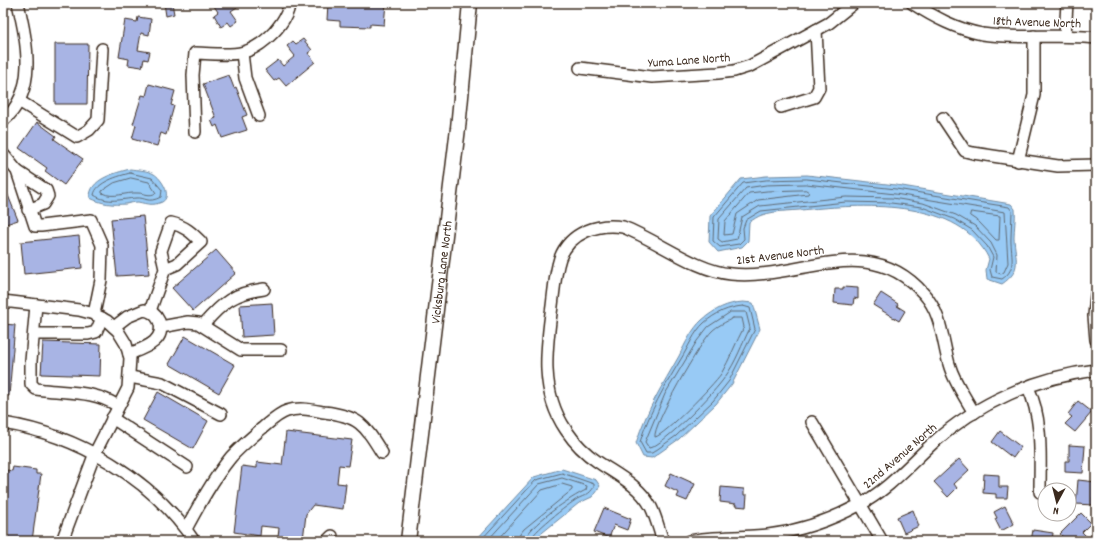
<svg xmlns="http://www.w3.org/2000/svg" width="1099" height="544" font-family="Dekko,sans-serif">
  <style>
    .water { fill: #98caf5; stroke: #738a9f }
    .lines { fill: none; stroke-linecap: round; stroke-linejoin: round }
    .shore { stroke: #606a74; stroke-width: 1 }
    .building { fill: #a8b4e4; stroke: #3b2a1e }
    .minor-casing { stroke: #3b2a1e; stroke-width: 14 }
    .major-casing { stroke: #3b2a1e; stroke-width: 17 }
    .minor { stroke: #fff; stroke-width: 11 }
    .major { stroke: #fff; stroke-width: 14 }
    .labels { text-anchor: middle; stroke-width: 3; stroke-linejoin: round; paint-order: stroke }
    .street-label { font-size: 13px; fill: #3b2a1e; stroke: #fff }
  </style>
  <rect width="100%" height="100%" fill="#fff"/>
  <filter id="ink" filterUnits="userSpaceOnUse"><feTurbulence type="fractalNoise" baseFrequency=".025" numOctaves="2"/><feDisplacementMap in="SourceGraphic" scale="8" xChannelSelector="R" yChannelSelector="G"/><feConvolveMatrix kernelMatrix="1 2 1 2 8 2 1 2 1" color-interpolation-filters="sRGB"/></filter>
  <g filter="url(#ink)">
    <g class="water">
      <path d="M 130,169 C 137,170 147,170 154,174 C 161,178 173,196 162,202 C 153,206 147,204 138,202 C 135,202 130,203 126,204 C 113,205 102,204 90,198 C 89,179 115,173 130,169 Z"/>
      <path d="M 807,175 L 896,185 L 1011,204 L 1015,209 C 1016,219 1014,228 1014,238 C 1015,258 1023,270 1002,284 L 987,279 L 986,270 L 989,259 C 960,199 867,204 811,209 C 796,211 777,210 762,215 C 758,216 753,220 749,222 L 748,241 L 742,247 L 718,252 L 709,242 L 710,216 L 741,179 L 766,176 Z"/>
      <path d="M 743,302 L 753,303 L 760,329 L 732,384 L 716,404 L 679,439 L 652,458 L 643,457 L 636,443 C 647,409 662,386 679,356 C 685,344 692,329 702,320 C 715,309 727,303 743,302 Z"/>
      <path d="M 562,469 L 596,480 L 600,486 L 592,497 L 579,503 L 532,541 L 475,541 L 534,477 Z"/>
    </g>
    <g class="lines">
      <g class="shore">
        <path d="M 130,173 L 152,178 L 162,190 L 161,197 C 147,204 146,197 136,198 C 121,199 108,204 94,195 C 96,182 119,176 130,173 Z"/>
        <path d="M 131,178 L 149,182 L 156,193 C 149,197 145,193 138,193 C 125,192 114,199 102,193 L 102,191 L 114,183 Z"/>
        <path d="M 807,179 L 896,189 L 1009,207 L 1012,211 C 1012,220 1011,228 1011,237 C 1010,253 1018,269 1002,279 L 992,277 L 990,270 L 993,257 L 987,246 L 972,230 L 954,219 L 922,207 L 891,203 L 846,202 L 761,211 L 746,220 L 743,228 L 744,239 L 739,244 L 720,247 L 713,241 L 714,217 L 743,183 L 766,180 Z"/>
        <path d="M 806,184 L 895,194 L 1005,212 L 1008,263 L 1004,272 L 1001,274 L 996,272 L 997,255 L 991,243 L 975,226 L 956,215 L 923,203 L 892,198 L 846,197 L 760,206 L 742,217 L 737,239 L 722,242 L 718,239 L 719,219 L 746,188 L 766,185 Z"/>
        <path d="M 806,190 L 809,192 L 808,194 L 758,200 L 737,214 L 732,234 L 724,235 L 725,221 L 749,193 L 767,191 Z"/>
        <path d="M 971,212 L 1000,216 L 999,240 L 996,240 L 979,222 L 970,216 Z"/>
        <path d="M 743,306 L 750,308 L 755,329 L 729,381 L 713,401 L 676,436 L 652,453 L 646,453 L 640,442 C 649,412 665,386 681,359 C 688,348 694,332 704,323 C 715,313 729,307 743,306 Z"/>
        <path d="M 731,312 L 746,312 L 750,328 C 742,344 736,362 725,377 C 716,391 663,446 649,448 L 645,442 L 665,394 L 697,341 L 708,327 Z"/>
        <path d="M 733,318 L 742,318 L 744,327 C 736,342 730,359 721,374 C 714,384 664,436 655,437 C 652,426 701,341 712,331 C 717,326 726,322 733,318 Z"/>
        <path d="M 480,541 L 536,480 L 562,473 L 594,484 L 594,487 C 589,495 585,495 577,499 C 568,505 531,532 530,541"/>
        <path d="M 487,541 L 539,484 L 562,478 L 587,486 L 586,490 C 573,496 526,526 525,541"/>
        <path d="M 496,541 L 542,490 L 562,484 L 572,487 L 572,490 L 524,529 L 520,534 L 519,541"/>
      </g>
    </g>
    <g class="building">
      <path d="M 164,3 L 172,3 L 174,14 L 166,16 Z"/>
      <path d="M 212,3 L 243,3 L 231,11 L 238,21 L 231,26 L 228,22 L 221,27 L 214,15 L 218,12 Z"/>
      <path d="M 328,3 L 386,3 L 384,25 L 370,24 L 370,27 L 340,26 L 340,21 L 327,20 Z"/>
      <path d="M 138,17 L 151,19 L 149,35 L 141,33 L 138,50 L 150,52 L 148,60 L 144,59 L 142,67 L 128,65 L 129,59 L 119,57 L 125,20 L 137,22 Z"/>
      <path d="M 303,39 L 312,50 L 308,53 L 315,62 L 286,86 L 279,78 L 274,81 L 265,70 L 278,60 L 283,66 L 295,56 L 287,46 L 293,41 L 296,44 Z"/>
      <path d="M 55,44 L 88,44 L 87,104 L 55,104 Z"/>
      <path d="M 229,75 L 234,88 L 236,87 L 247,115 L 242,117 L 247,130 L 222,138 L 217,125 L 214,127 L 211,120 L 216,118 L 203,84 Z"/>
      <path d="M 149,84 L 175,91 L 171,105 L 174,106 L 166,135 L 161,133 L 157,146 L 132,139 L 136,125 L 133,124 L 142,95 L 146,96 Z"/>
      <path d="M 37,122 L 56,136 L 54,139 L 83,159 L 64,185 L 45,171 L 47,168 L 19,148 Z"/>
      <path d="M 3,183 L 18,220 L 3,225 Z"/>
      <path d="M 143,216 L 149,274 L 117,276 L 111,219 Z"/>
      <path d="M 79,236 L 82,268 L 24,274 L 21,242 Z"/>
      <path d="M 216,250 L 236,273 L 193,311 L 172,288 Z"/>
      <path d="M 843,287 L 858,288 L 858,299 L 854,298 L 853,305 L 834,303 L 835,289 L 843,289 Z"/>
      <path d="M 881,293 L 898,304 L 897,306 L 905,311 L 899,321 L 873,305 Z"/>
      <path d="M 272,303 L 274,335 L 242,337 L 240,305 Z"/>
      <path d="M 3,324 L 15,325 L 9,396 L 3,396 Z"/>
      <path d="M 185,336 L 235,365 L 219,393 L 169,364 Z"/>
      <path d="M 43,342 L 101,344 L 100,376 L 41,374 Z"/>
      <path d="M 158,392 L 208,421 L 193,449 L 143,420 Z"/>
      <path d="M 1078,401 L 1092,412 L 1075,432 L 1065,424 L 1072,417 L 1068,414 Z"/>
      <path d="M 1000,431 L 1021,447 L 1013,458 L 992,442 Z"/>
      <path d="M 286,432 L 352,440 L 348,466 L 339,465 L 337,483 L 346,484 L 343,509 L 313,505 L 306,514 L 303,540 L 278,537 L 279,528 L 261,526 L 260,536 L 234,532 L 242,466 L 257,468 L 257,462 L 282,465 Z"/>
      <path d="M 1069,445 L 1085,446 L 1083,473 L 1065,472 L 1065,461 L 1069,461 Z"/>
      <path d="M 959,459 L 969,470 L 954,484 L 957,488 L 948,497 L 934,482 Z"/>
      <path d="M 13,467 L 36,470 L 36,474 L 41,474 L 32,541 L 3,541 L 3,502 L 7,470 L 12,471 Z"/>
      <path d="M 671,473 L 695,484 L 687,501 L 677,497 L 679,493 L 665,486 Z"/>
      <path d="M 984,474 L 999,475 L 999,487 L 1008,487 L 1007,498 L 996,498 L 996,494 L 983,493 Z"/>
      <path d="M 1078,480 L 1096,482 L 1096,497 L 1093,497 L 1093,505 L 1076,504 Z"/>
      <path d="M 721,487 L 744,489 L 744,495 L 747,495 L 746,507 L 735,506 L 736,504 L 720,502 Z"/>
      <path d="M 1005,506 L 1014,524 L 1001,531 L 995,519 L 997,518 L 994,512 Z"/>
      <path d="M 604,508 L 631,519 L 627,530 L 614,525 L 609,538 L 594,532 Z"/>
      <path d="M 913,510 L 919,526 L 904,533 L 897,517 Z"/>
      <path d="M 1081,513 L 1091,523 L 1082,532 L 1086,536 L 1080,541 L 1076,538 L 1073,541 L 1067,541 L 1060,534 Z"/>
      <path d="M 1033,530 L 1053,533 L 1052,541 L 1031,541 Z"/>
    </g>
    <g class="lines">
      <g class="minor-casing">
        <g id="minor">
          <path d="M 912,3 C 934,17 956,29 982,34 C 1020,40 1058,33 1096,38"/>
          <path d="M 1065,36 L 1067,3"/>
          <path d="M 242,53 L 245,78 L 259,116"/>
          <path d="M 580,68 L 652,77 L 718,73 L 734,71 L 750,66 L 829,23 L 854,3"/>
          <path d="M 19,101 L 77,137 L 89,130 L 98,120 L 102,49"/>
          <path d="M 781,107 L 814,97 L 819,88 L 816,30"/>
          <path d="M 943,118 L 965,151 L 973,153 L 1058,166 L 1096,165"/>
          <path d="M 3,121 C 38,91 27,43 18,3"/>
          <path d="M 195,132 L 193,75 L 195,53 C 231,54 247,60 274,32 C 281,24 289,14 289,3"/>
          <path d="M 3,154 L 17,171 L 35,226 L 41,226 L 91,220 L 102,245 L 101,280 L 94,314"/>
          <path d="M 1018,161 L 1034,95 L 1034,36"/>
          <path d="M 17,171 L 46,190 L 48,196 L 43,204 L 28,210"/>
          <path d="M 1096,295 L 1094,316 L 1096,340"/>
          <path d="M 3,301 L 79,310 L 94,314 L 107,321 L 118,331 L 126,344 L 130,358 L 128,388 L 95,453 L 62,541"/>
          <path d="M 36,305 L 31,361 L 31,384 L 36,389 L 44,390 C 71,393 95,391 118,406"/>
          <path d="M 150,311 L 165,269 L 161,251 L 171,223 C 185,226 192,233 201,242 L 177,264 L 165,269"/>
          <path d="M 203,325 C 223,302 234,293 264,289"/>
          <path d="M 114,327 L 127,317 L 144,310 C 151,311 156,314 159,321 C 167,341 144,348 129,354"/>
          <path d="M 161,327 L 188,322 L 198,323 L 241,350 L 281,350"/>
          <path d="M 34,334 L 88,334 L 96,332 L 102,318"/>
          <path d="M 130,377 L 162,383 L 221,414"/>
          <path d="M 1028,387 C 1043,420 1040,456 1040,492"/>
          <path d="M 112,418 L 187,467"/>
          <path d="M 812,422 L 882,541"/>
          <path d="M 3,423 C 78,435 151,478 194,541"/>
          <path d="M 186,529 C 199,505 213,479 231,457 C 240,447 250,439 260,430 C 268,424 277,414 287,411 C 299,407 312,410 324,412 C 359,416 364,424 382,453"/>
          <path d="M 327,541 L 332,536"/>
          <path d="M 663,541 C 659,530 656,517 651,507 C 639,485 617,475 598,462 C 586,454 574,442 566,430 C 540,392 546,349 552,306 C 554,290 555,273 560,258 C 570,232 598,223 623,227 C 657,240 696,271 731,274 C 799,281 868,230 924,294 C 942,314 942,340 949,364 C 954,382 965,397 974,413"/>
          <path d="M 689,541 C 715,536 741,538 768,535 C 799,531 831,520 859,505 C 888,490 909,465 933,443 C 977,403 1037,377 1096,370"/>
        </g>
      </g>
      <g class="major-casing">
        <g id="major">
          <path id="s1" d="M 408,541 L 458,128 L 470,3"/>
        </g>
      </g>
      <use href="#minor" class="minor"/>
      <use href="#major" class="major"/>
    </g>
  </g>
  <g class="labels">
    <g class="street-label">
      <text transform="translate(1037 21) rotate(2)" y="5">18th Avenue North</text>
      <text transform="translate(689 59) rotate(-4)" y="5">Yuma Lane North</text>
      <text transform="translate(780 254) rotate(-7)" y="5">21st Avenue North</text>
      <text dy="5" stroke="none"><textPath href="#s1" startOffset="271">Vicksburg Lane North</textPath></text>
      <text transform="translate(899 455) rotate(-41)" y="5">22nd Avenue North</text>
    </g>
  </g>
  <rect width="1099" height="544" fill="none" stroke="#fff" stroke-width="16"/>
  <rect x="8" y="8" width="1083" height="528" fill="none" stroke="#3b2a1e" stroke-width="1.5" filter="url(#ink)"/>
  <g transform="translate(1057 502) rotate(187)"><circle r="19" fill="#ffffff" stroke="#b1aaa5"/>
  <path d="M0-3L7 15L0 10L-7 15Z" fill="#3b2a1e"/>
  <text y="-6" font-size="11" font-weight="bold" text-anchor="middle" fill="#3b2a1e">N</text>
  </g>
</svg>
